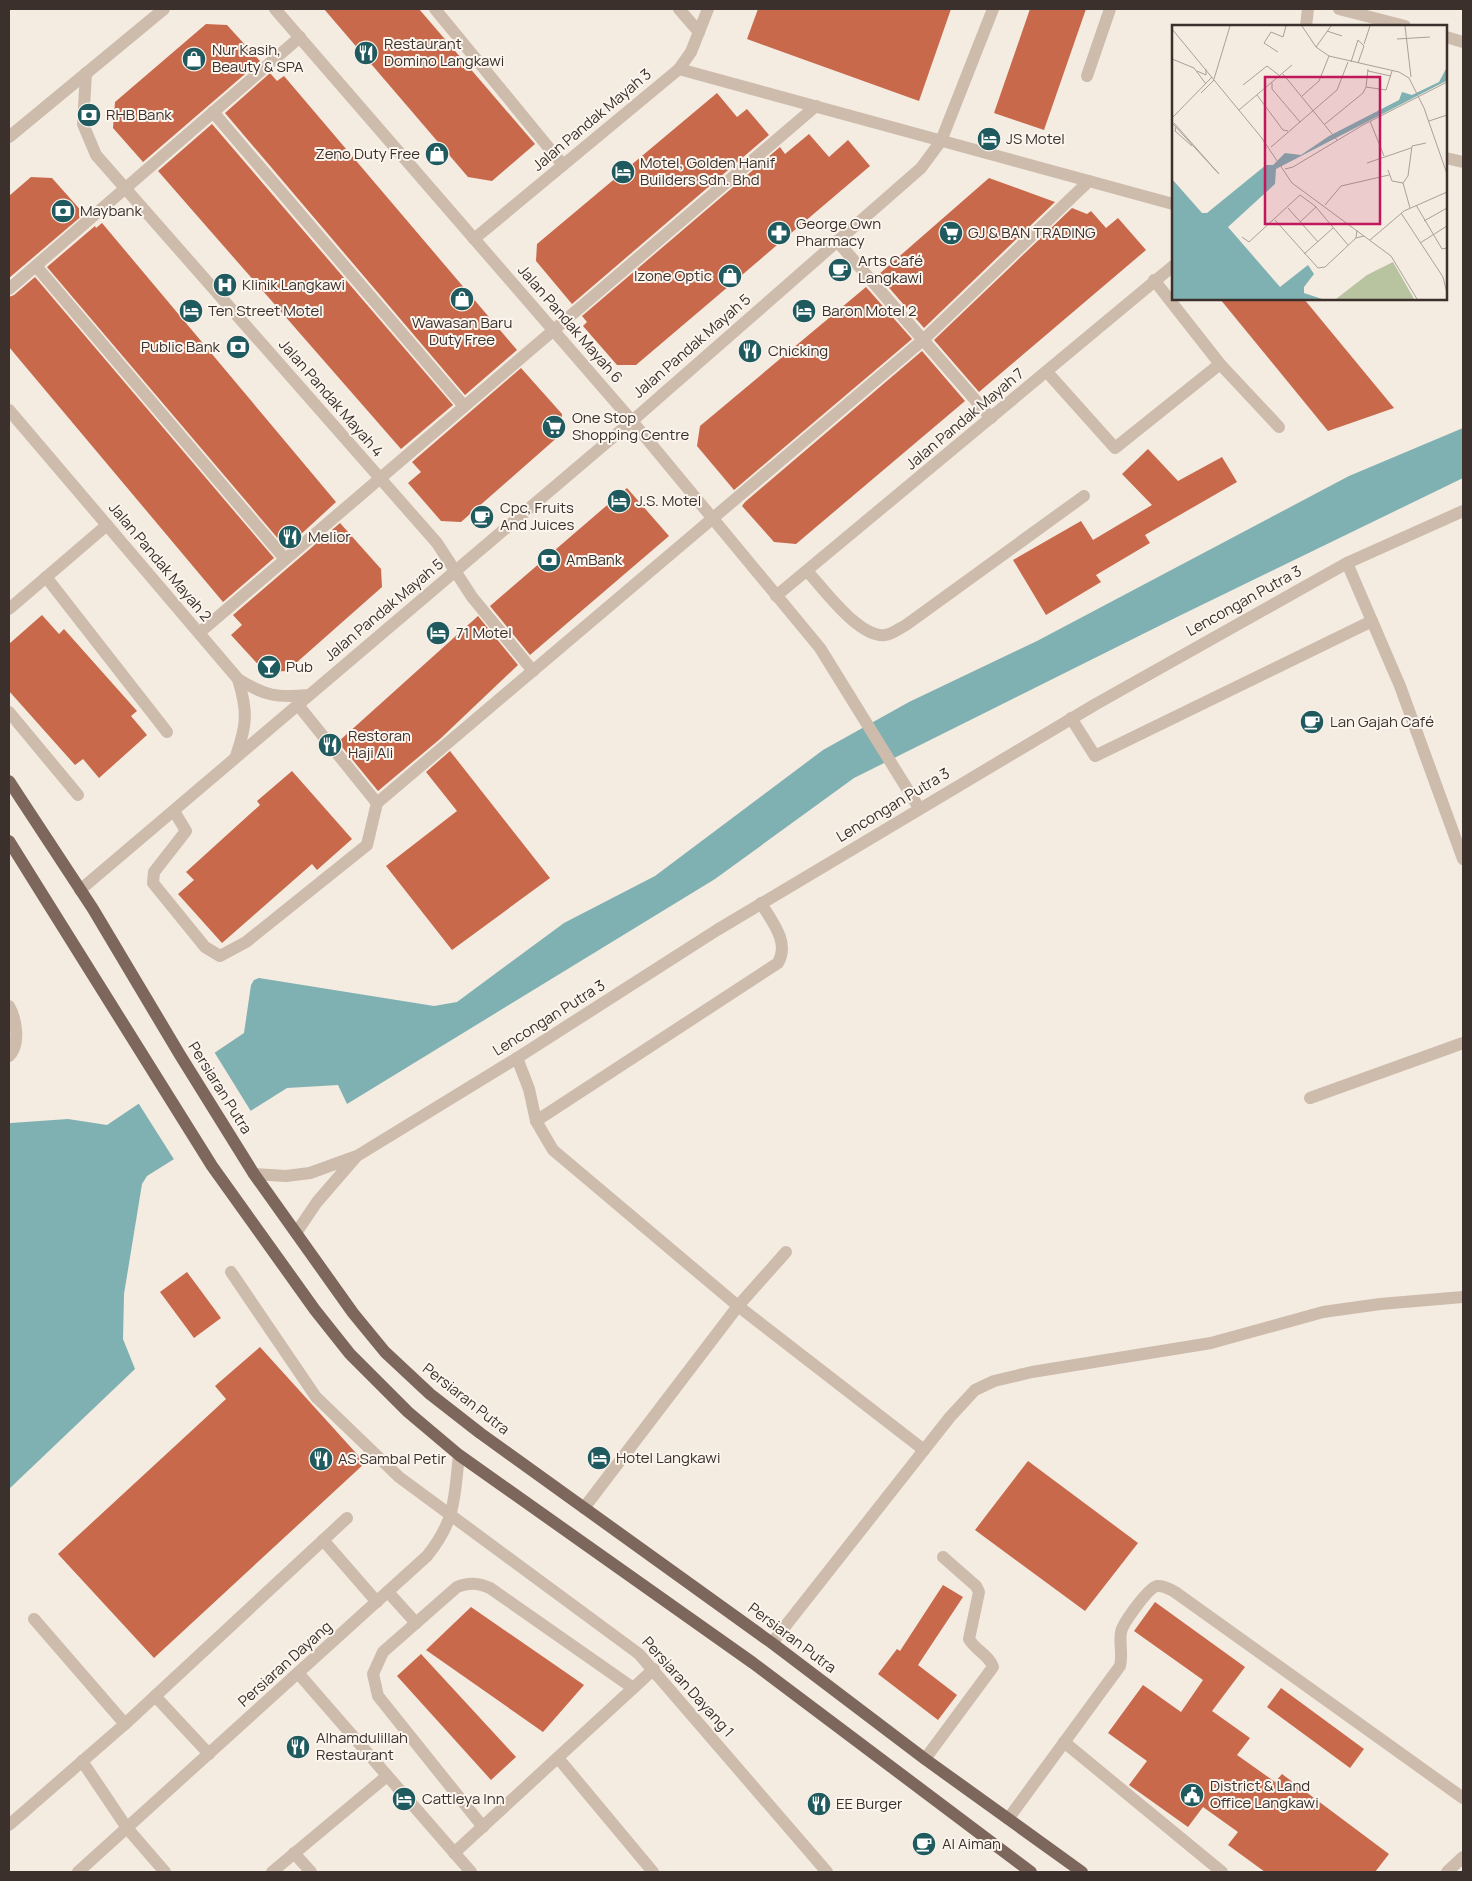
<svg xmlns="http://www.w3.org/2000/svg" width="1472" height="1881" font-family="Manrope,sans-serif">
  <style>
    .water { fill: #7fb0b2 }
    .pier { fill: #f4ebe1 }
    .building { fill: #c8694b }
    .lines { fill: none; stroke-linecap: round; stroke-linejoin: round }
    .minor { stroke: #cdbbac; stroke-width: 12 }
    .major { stroke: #7d675c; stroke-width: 12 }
    .labels { text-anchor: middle; stroke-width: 4; stroke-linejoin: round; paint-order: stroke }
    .poi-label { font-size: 15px; fill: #3b302b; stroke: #fbf5ee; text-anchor: start }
    .street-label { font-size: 15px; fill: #3b302b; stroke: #fbf5ee }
    .inset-road { fill: none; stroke: #aaa098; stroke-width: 1 }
    .view { fill: #c2185b; fill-opacity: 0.15; stroke: #c2185b; stroke-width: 2.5 }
    .inset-edge { fill: none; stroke: #3b302b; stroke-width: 2.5 }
  </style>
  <rect width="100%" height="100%" fill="#f4ebe1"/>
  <path class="water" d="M 1463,428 L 1463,478 L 1177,617 L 854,778 L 715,879 L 347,1104 L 338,1085 L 287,1088 L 147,1176 L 142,1184 L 124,1294 L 123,1339 L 135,1369 L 9,1489 L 9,1124 L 11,1123 L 68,1119 L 107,1125 L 244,1033 L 251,985 L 254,980 L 259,978 L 434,1006 L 457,1002 L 564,923 L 655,876 L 823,750 L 909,702 L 1037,641 L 1349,476 Z"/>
  <path class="pier" d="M 213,1050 L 252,1113 L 175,1161 L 137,1101 Z"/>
  <g class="building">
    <path d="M 324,9 L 419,9 L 535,144 L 492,181 L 468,177 Z"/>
    <path d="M 758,9 L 951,9 L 919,101 L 747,39 Z"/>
    <path d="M 1030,9 L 1086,9 L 1044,130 L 994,113 Z"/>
    <path d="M 206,24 L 227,25 L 260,61 L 143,162 L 113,128 L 115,102 Z"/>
    <path d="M 270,73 L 277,81 L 284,76 L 517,350 L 465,395 L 225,113 Z"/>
    <path d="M 717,93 L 737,117 L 747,109 L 769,135 L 572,304 L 536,261 L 537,244 Z"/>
    <path d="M 212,124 L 453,405 L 401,449 L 158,171 Z"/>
    <path d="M 809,134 L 829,157 L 848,140 L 870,166 L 636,365 L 617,365 L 583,326 L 587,322 L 582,316 L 780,147 L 785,154 Z"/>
    <path d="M 31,177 L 52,178 L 84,214 L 9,278 L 9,196 Z"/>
    <path d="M 989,178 L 1055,202 L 924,328 L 878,275 Z"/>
    <path d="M 1072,208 L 1087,214 L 1091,211 L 1106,228 L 1118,218 L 1146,250 L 979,392 L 934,340 Z"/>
    <path d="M 102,223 L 336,502 L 286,548 L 47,267 L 95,226 L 96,228 Z"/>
    <path d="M 35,277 L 274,558 L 223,602 L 9,347 L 9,297 L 14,295 Z"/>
    <path d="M 866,287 L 912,339 L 734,490 L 697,446 L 700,426 Z"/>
    <path d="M 1220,299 L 1304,299 L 1394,408 L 1328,431 Z"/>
    <path d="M 922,351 L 965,401 L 796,544 L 774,542 L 742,506 L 745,502 Z"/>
    <path d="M 521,368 L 562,414 L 560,435 L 461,522 L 441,521 L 408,483 L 421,472 L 412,462 Z"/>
    <path d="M 1148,449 L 1178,481 L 1222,457 L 1237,482 L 1145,535 L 1150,543 L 1096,575 L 1101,582 L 1046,615 L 1013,560 L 1081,521 L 1093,540 L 1152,505 L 1122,474 Z"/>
    <path d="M 627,488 L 669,536 L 530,655 L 490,606 Z"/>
    <path d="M 340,523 L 381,569 L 382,587 L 287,671 L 265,672 L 231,635 L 242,625 L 233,615 Z"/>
    <path d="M 42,615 L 59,634 L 64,629 L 137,711 L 131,716 L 147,735 L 99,778 L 83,759 L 75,765 L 9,691 L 9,644 Z"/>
    <path d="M 478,616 L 518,665 L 440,739 L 378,791 L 338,742 Z"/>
    <path d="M 450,751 L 550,878 L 452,950 L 386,866 L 457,811 L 426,772 Z"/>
    <path d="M 292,771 L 352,839 L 317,870 L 312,864 L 222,943 L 178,894 L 194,880 L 186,872 L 260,805 L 257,801 Z"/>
    <path d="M 187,1272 L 221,1318 L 194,1338 L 160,1292 Z"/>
    <path d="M 260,1347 L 365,1463 L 154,1658 L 58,1554 L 226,1399 L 215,1386 Z"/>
    <path d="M 1028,1461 L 1138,1543 L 1085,1611 L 975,1530 Z"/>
    <path d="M 943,1585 L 963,1597 L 918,1665 L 957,1695 L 938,1720 L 878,1674 L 897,1649 L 900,1651 Z"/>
    <path d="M 1155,1602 L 1245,1667 L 1212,1711 L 1250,1738 L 1237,1755 L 1275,1782 L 1282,1774 L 1389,1854 L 1375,1872 L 1265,1872 L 1228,1845 L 1238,1832 L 1203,1807 L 1188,1827 L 1129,1785 L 1147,1761 L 1108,1733 L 1143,1685 L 1181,1712 L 1203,1680 L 1134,1631 Z"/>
    <path d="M 471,1607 L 584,1685 L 543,1732 L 426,1650 Z"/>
    <path d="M 421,1654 L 516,1757 L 491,1780 L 397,1676 Z"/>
    <path d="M 1281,1688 L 1364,1749 L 1350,1768 L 1267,1707 Z"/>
  </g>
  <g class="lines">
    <g class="minor">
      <path d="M 275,9 L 632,421 L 820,648 L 919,808"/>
      <path d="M 435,9 L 563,165"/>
      <path d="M 679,9 L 699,32"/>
      <path d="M 1339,9 L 1405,26"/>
      <path d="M 1306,26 L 1308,9"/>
      <path d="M 1446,37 L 1463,42"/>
      <path d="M 679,69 L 1173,204"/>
      <path d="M 86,73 L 83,124 L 96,155 L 437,543 L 472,597 L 533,671"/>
      <path d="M 1087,76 L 1110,9"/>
      <path d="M 213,112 L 464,406"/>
      <path d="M 9,137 L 164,9"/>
      <path d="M 1446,158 L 1463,162"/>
      <path d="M 474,239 L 679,69 L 691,52 L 708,9"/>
      <path d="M 837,241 L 991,418"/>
      <path d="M 36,266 L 285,559"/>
      <path d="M 1154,280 L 1220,364 L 1279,427"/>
      <path d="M 9,289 L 300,37"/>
      <path d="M 1047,372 L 1115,448 L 1220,364"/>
      <path d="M 9,410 L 238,679 C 265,696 277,698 309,695"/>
      <path d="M 1347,563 L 1400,686 L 1463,859"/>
      <path d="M 807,571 C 824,589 859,638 885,635 C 891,635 900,628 906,625 L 1084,496"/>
      <path d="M 46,577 L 167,732"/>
      <path d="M 776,596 L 1173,266"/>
      <path d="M 9,609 L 107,525"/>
      <path d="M 199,633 L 816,106"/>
      <path d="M 298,705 L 377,803"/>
      <path d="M 9,712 L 78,795"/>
      <path d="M 1071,718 L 1095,756 L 1372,621"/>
      <path d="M 236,756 C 247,724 248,712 238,679"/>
      <path d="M 174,811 L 186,831 L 154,872 L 153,883 L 205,947 L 220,956 L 246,942 L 367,845 L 377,803 L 923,340 L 1089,181"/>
      <path d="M 80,890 L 632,421 L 921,168 L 941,141 L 993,9"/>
      <path d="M 9,1006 C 16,1018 21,1045 9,1056"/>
      <path d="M 517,1058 L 529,1089 L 536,1121 L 553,1150 L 738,1306 L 924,1450"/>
      <path d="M 1310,1098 L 1463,1043"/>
      <path d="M 536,1121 L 778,963 C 790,942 772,922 761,903"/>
      <path d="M 254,1174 L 286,1176 L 310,1173 L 357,1156 L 517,1058 L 717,930 L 1096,704 L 1347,563 L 1463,511"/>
      <path d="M 296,1233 L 317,1202 L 355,1158"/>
      <path d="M 231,1272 L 316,1397 L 399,1477 L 639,1654 L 827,1872"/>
      <path d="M 584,1508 L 738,1306 L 786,1252"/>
      <path d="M 323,1540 L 377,1602"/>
      <path d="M 388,1592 L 416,1623"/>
      <path d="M 34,1619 L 125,1724"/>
      <path d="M 772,1643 L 950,1417 L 975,1390 L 994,1381 L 1032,1372 L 1211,1343 L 1323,1312 L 1380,1304 L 1463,1297"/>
      <path d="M 298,1673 L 471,1872"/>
      <path d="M 155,1696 L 209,1754"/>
      <path d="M 1064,1742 L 1222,1872"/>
      <path d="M 558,1758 L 653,1872"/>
      <path d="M 925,1759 L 993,1667 C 990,1656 975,1650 969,1639 L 979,1592 L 976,1586 L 943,1557"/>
      <path d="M 82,1761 L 127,1828 L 165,1872"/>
      <path d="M 1008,1819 L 1120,1666 C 1123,1655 1119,1643 1121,1632 C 1123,1623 1148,1588 1157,1586 C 1164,1585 1169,1589 1175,1592 L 1463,1798"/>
      <path d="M 9,1825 L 125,1724 L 347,1518"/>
      <path d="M 483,1827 L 378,1696 L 373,1674 L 383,1652 L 457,1587 C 469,1582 478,1583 490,1588 L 633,1688"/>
      <path d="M 294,1853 L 311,1872"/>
      <path d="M 454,1853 L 654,1669"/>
      <path d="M 78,1872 L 427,1556 C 456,1520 454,1499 459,1455"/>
      <path d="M 272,1872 L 387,1776"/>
      <path d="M 1447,1872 L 1463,1857"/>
    </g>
    <g class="major">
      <path d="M 9,781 L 93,909 L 180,1055 L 254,1174 L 353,1313 L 385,1352 L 430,1394 L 480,1433 L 772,1643 L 925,1759 L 1082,1872"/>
      <path d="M 9,841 L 212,1166 L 315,1310 L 350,1354 L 408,1412 L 459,1455 L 753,1663 L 1031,1872"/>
    </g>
  </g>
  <defs>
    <g id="restaurant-disc" transform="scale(1.25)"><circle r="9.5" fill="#1f5a5e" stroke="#fbf5ee"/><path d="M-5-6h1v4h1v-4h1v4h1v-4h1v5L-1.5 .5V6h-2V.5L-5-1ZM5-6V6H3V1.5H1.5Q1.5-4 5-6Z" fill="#fff"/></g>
    <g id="shop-disc" transform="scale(1.25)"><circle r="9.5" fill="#1f5a5e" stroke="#fbf5ee"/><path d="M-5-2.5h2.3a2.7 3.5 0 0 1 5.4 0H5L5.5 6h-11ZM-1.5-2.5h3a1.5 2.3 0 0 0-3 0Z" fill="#fff"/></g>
    <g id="bank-disc" transform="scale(1.25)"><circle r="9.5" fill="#1f5a5e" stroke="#fbf5ee"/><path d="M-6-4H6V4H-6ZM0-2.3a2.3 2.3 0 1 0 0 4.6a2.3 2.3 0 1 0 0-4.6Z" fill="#fff"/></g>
    <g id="hotel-disc" transform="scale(1.25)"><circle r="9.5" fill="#1f5a5e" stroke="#fbf5ee"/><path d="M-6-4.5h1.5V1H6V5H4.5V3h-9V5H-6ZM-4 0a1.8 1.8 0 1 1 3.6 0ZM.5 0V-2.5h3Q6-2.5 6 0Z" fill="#fff"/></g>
    <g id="pharmacy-disc" transform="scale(1.25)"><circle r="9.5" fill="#1f5a5e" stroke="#fbf5ee"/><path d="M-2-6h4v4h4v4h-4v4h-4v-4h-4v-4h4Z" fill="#fff"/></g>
    <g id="supermarket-disc" transform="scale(1.25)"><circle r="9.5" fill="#1f5a5e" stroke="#fbf5ee"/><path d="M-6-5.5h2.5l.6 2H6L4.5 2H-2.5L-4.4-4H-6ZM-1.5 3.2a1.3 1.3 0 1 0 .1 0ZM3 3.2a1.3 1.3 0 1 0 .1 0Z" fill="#fff"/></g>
    <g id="cafe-disc" transform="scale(1.25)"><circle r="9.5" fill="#1f5a5e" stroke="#fbf5ee"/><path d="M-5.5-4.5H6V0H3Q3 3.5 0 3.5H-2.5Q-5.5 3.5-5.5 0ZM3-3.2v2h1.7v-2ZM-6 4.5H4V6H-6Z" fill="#fff"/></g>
    <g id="hospital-disc" transform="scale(1.25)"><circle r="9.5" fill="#1f5a5e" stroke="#fbf5ee"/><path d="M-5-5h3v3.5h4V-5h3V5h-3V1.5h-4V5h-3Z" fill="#fff"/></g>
    <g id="bar-disc" transform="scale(1.25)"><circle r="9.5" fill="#1f5a5e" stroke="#fbf5ee"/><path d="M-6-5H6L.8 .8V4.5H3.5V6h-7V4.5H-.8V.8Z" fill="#fff"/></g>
    <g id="civic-disc" transform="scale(1.25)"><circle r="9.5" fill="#1f5a5e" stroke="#fbf5ee"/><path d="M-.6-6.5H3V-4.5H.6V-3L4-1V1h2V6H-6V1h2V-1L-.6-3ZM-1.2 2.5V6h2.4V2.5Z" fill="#fff"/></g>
  </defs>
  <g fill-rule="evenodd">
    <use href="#restaurant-disc" x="366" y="53"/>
    <use href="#shop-disc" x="194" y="59"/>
    <use href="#bank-disc" x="89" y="115"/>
    <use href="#hotel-disc" x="989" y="139"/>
    <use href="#shop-disc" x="437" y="154"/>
    <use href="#hotel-disc" x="623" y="172"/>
    <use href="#bank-disc" x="63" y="211"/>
    <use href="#pharmacy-disc" x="779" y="233"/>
    <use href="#supermarket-disc" x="951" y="233"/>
    <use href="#cafe-disc" x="840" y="270"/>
    <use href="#shop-disc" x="730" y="276"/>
    <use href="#hospital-disc" x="225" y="285"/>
    <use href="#shop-disc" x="462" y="299"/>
    <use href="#hotel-disc" x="191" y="311"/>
    <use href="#hotel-disc" x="804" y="311"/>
    <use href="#bank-disc" x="238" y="347"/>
    <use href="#restaurant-disc" x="750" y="351"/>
    <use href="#supermarket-disc" x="554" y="427"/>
    <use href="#hotel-disc" x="619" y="501"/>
    <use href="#cafe-disc" x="482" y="517"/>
    <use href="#restaurant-disc" x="290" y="537"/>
    <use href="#bank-disc" x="549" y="560"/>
    <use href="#hotel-disc" x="438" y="633"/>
    <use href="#bar-disc" x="269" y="667"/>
    <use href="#cafe-disc" x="1312" y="722"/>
    <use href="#restaurant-disc" x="330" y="745"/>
    <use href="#hotel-disc" x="599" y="1458"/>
    <use href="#restaurant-disc" x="321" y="1459"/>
    <use href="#restaurant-disc" x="298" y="1747"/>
    <use href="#civic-disc" x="1192" y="1795"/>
    <use href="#hotel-disc" x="404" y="1799"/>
    <use href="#restaurant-disc" x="819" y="1804"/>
    <use href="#cafe-disc" x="924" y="1844"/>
  </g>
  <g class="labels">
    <g class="poi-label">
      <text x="384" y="49">Restaurant<tspan x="384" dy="17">Domino Langkawi</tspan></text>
      <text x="212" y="55">Nur Kasih,<tspan x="212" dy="17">Beauty &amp; SPA</tspan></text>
      <text x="106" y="120">RHB Bank</text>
      <text x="1006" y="144">JS Motel</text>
      <text x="420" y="159" text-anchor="end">Zeno Duty Free</text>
      <text x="640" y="168">Motel, Golden Hanif<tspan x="640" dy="17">Builders Sdn. Bhd</tspan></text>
      <text x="80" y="216">Maybank</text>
      <text x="796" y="229">George Own<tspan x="796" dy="17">Pharmacy</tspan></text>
      <text x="968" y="238">GJ &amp; BAN TRADING</text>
      <text x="858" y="266">Arts Café<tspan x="858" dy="17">Langkawi</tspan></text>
      <text x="712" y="281" text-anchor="end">Izone Optic</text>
      <text x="242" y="290">Klinik Langkawi</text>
      <text x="208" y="316">Ten Street Motel</text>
      <text x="822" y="316">Baron Motel 2</text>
      <text x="462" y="328" text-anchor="middle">Wawasan Baru<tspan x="462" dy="17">Duty Free</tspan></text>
      <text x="220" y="352" text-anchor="end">Public Bank</text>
      <text x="768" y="356">Chicking</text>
      <text x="572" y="423">One Stop<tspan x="572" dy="17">Shopping Centre</tspan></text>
      <text x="636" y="506">J.S. Motel</text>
      <text x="500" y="513">Cpc, Fruits<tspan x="500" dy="17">And Juices</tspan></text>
      <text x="308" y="542">Melior</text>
      <text x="566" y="565">AmBank</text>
      <text x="456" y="638">71 Motel</text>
      <text x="286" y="672">Pub</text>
      <text x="1330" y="727">Lan Gajah Café</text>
      <text x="348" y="741">Restoran<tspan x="348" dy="17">Haji Ali</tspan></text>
      <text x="616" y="1463">Hotel Langkawi</text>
      <text x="338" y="1464">AS Sambal Petir</text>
      <text x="316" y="1743">Alhamdulillah<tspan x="316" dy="17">Restaurant</tspan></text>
      <text x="1210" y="1791">District &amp; Land<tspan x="1210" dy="17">Office Langkawi</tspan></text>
      <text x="422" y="1804">Cattleya Inn</text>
      <text x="836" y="1809">EE Burger</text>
      <text x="942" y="1849">Al Aiman</text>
    </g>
    <g class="street-label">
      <text transform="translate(592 120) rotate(-40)" y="5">Jalan Pandak Mayah 3</text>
      <text transform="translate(570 324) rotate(49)" y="5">Jalan Pandak Mayah 6</text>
      <text transform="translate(692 346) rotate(-41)" y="5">Jalan Pandak Mayah 5</text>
      <text transform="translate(331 398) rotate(49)" y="5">Jalan Pandak Mayah 4</text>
      <text transform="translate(965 419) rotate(-40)" y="5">Jalan Pandak Mayah 7</text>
      <text transform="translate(160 562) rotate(50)" y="5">Jalan Pandak Mayah 2</text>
      <text transform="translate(1244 601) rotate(-29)" y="5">Lencongan Putra 3</text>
      <text transform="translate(384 610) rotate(-40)" y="5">Jalan Pandak Mayah 5</text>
      <text transform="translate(893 805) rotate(-31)" y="5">Lencongan Putra 3</text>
      <text transform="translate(549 1018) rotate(-32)" y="5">Lencongan Putra 3</text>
      <text transform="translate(220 1088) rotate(58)" y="5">Persiaran Putra</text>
      <text transform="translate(466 1399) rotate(38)" y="5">Persiaran Putra</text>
      <text transform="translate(792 1638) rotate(37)" y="5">Persiaran Putra</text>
      <text transform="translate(285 1664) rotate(-42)" y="5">Persiaran Dayang</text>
      <text transform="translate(688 1687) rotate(48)" y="5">Persiaran Dayang 1</text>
    </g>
  </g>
  <g transform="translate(1172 25)">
    <rect width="275" height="275" fill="#f4ebe1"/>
    <path d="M 221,237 L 242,274 L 164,274 L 195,250 Z" fill="#b8c4a0"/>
    <path d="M 275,42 L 274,56 L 104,144 L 103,159 L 56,202 L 108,262 L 136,240 L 142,249 L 132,262 L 132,268 L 150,274 L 0,274 L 0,154 L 30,188 L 35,188 L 94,140 L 101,140 L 113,128 L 129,130 L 157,111 L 227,75 L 230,67 L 240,70 L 267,57 Z" fill="#7fb0b2"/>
    <path class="inset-road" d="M 130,1 L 144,22 L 157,31 L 227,47 L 237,53 L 252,83 L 275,149M 233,1 L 239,52M 0,4 L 89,112 L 120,158 L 219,231 L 245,274M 155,6 L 170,11M 225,14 L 258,12M 192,19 L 198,1M 144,22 L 159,1M 106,27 L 92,18 L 99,7 L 111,12 L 114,1M 0,34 L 22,43 L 34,59M 179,37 L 186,15 L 192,21 L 186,38M 25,46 L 34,50 L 34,44M 196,46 L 219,51M 111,49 L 165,115M 42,54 L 58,1M 100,58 L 100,64 L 128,97M 71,60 L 95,41 L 108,51M 194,62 L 196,44M 29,68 L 42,55M 85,70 L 111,105 L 116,106M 130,71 L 147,56 L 157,31M 67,85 L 120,40M 1,92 L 40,52M 198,96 L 212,131M 257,96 L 275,90M 1,99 L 47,149 L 2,98M 153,99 L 191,68 L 194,62 L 214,65 L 220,46M 4,102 L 3,106 L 20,121M 99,122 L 165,65 L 176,37M 195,138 L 239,123M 113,144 L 121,142 L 191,100 L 275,57M 216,145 L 220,156 L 231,158 L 238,183M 231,158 L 236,151 L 240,121 L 254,118M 128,170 L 143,181 L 176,220M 153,180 L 169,161 L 217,150M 244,180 L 270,224 L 275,223M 116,183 L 146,217M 229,188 L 271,252 L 275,268M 103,195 L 146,243 L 153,242 L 184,213M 252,196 L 275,183M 128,197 L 144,182M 185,205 L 184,213 L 192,211M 70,212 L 77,217 L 128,170M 198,215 L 232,186 L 275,167M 248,218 L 275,201M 132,229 L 161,203"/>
    <path class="view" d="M 93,52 L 208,52 L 208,199 L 93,199 Z"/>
    <rect width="275" height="275" class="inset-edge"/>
  </g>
  <rect width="1472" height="1881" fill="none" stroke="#3b302b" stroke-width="20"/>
</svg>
